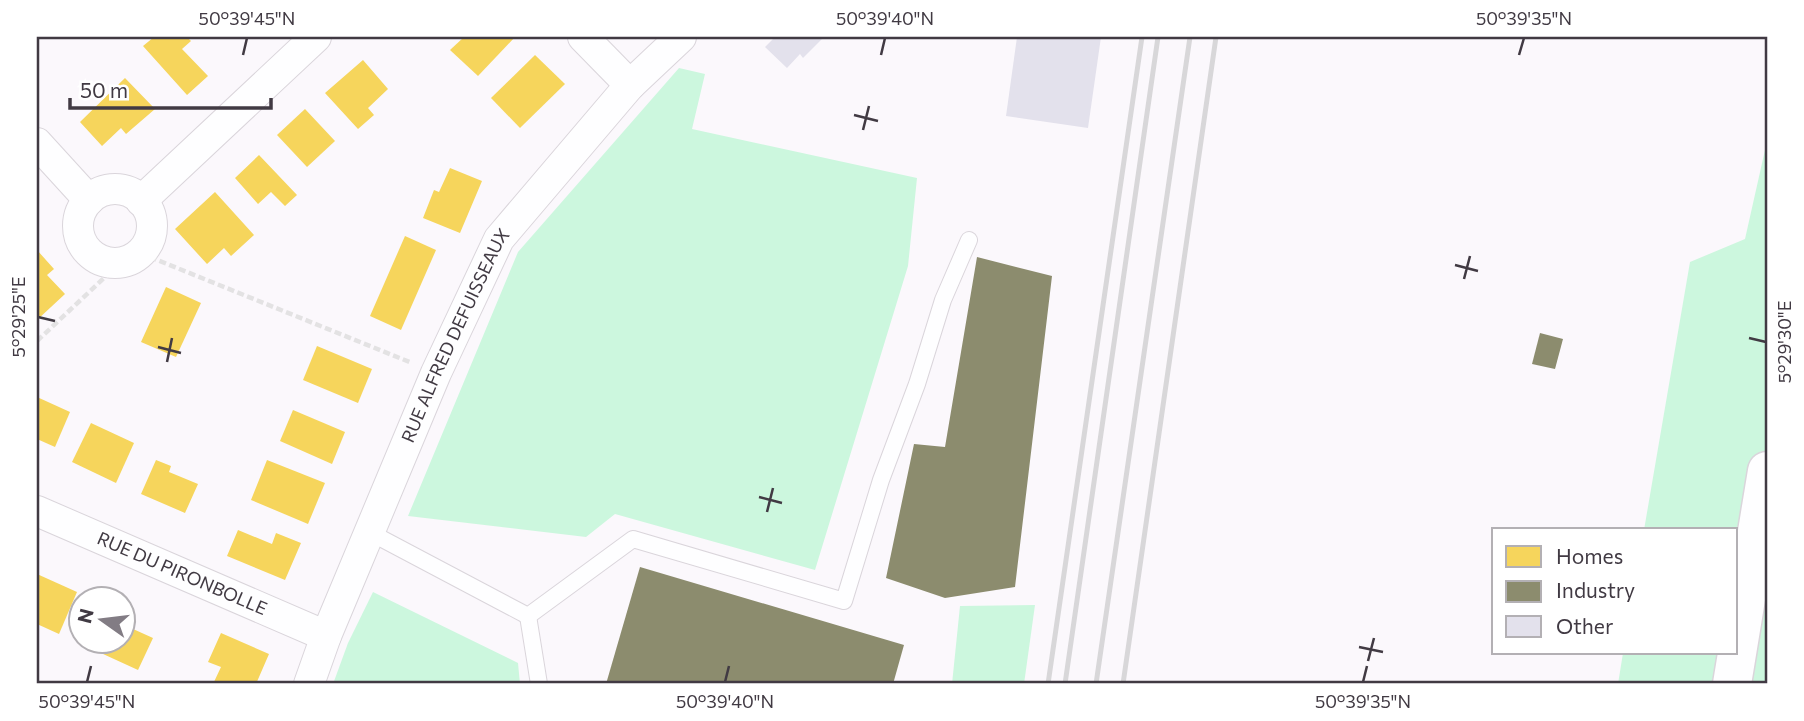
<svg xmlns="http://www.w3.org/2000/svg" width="1804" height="721" font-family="Commissioner,sans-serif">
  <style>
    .green { fill: #ccf7de }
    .homes { fill: #f6d55c }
    .industry { fill: #8c8c6e }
    .building { fill: #e3e1ec }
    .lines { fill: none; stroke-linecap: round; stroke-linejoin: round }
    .lane-casing { stroke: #dad5db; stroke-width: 18 }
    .street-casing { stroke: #dad5db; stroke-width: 32 }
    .highway-casing { stroke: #dad5db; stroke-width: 41 }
    .path { stroke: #e3e2e3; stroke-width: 4.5; stroke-dasharray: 7 3.5; stroke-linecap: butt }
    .lane { stroke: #fefeff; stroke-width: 16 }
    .street { stroke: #fefeff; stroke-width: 30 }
    .highway { stroke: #fefeff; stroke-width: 38 }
    .rail { stroke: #d8d7d9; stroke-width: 5 }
    .ticks { fill: none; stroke: #413a43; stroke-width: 2.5 }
    .labels { text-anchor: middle; stroke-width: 7; stroke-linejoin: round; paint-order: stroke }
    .street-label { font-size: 18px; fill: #413a43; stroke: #fff }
    .neatline { fill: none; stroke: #413a43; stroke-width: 2.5 }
    .ticks-label { font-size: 18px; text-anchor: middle; fill: #413a43 }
  </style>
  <rect width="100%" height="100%" fill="#fbf8fc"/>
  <g class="green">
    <path d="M 679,68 L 705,74 L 692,129 L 917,178 L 908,266 L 815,570 L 615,514 L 586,537 L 408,516 L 518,252 Z"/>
    <path d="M 1767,141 L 1767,684 L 1618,684 L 1623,653 L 1736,653 L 1736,530 L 1644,530 L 1690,262 L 1745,239 Z"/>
    <path d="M 373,592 L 518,663 L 520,684 L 333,684 L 348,643 Z"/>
    <path d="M 1035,605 L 1024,684 L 952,684 L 960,606 Z"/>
  </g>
  <g class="homes">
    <path d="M 154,37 L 187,37 L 191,41 L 182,49 L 208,76 L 187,95 L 143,46 Z"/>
    <path d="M 464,37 L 515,37 L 478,76 L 450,50 Z"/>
    <path d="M 535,55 L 565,84 L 520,128 L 491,98 Z"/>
    <path d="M 363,60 L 388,89 L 368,108 L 374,115 L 358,129 L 325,93 Z"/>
    <path d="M 125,78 L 155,109 L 126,134 L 121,128 L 102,146 L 80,122 Z"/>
    <path d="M 305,109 L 335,141 L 307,167 L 277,135 Z"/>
    <path d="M 259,155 L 297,195 L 285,206 L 271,192 L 258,204 L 235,178 Z"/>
    <path d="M 450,168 L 482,181 L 460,233 L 423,218 L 434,190 L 439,192 Z"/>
    <path d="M 215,192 L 254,235 L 231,256 L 224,248 L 207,264 L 175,229 Z"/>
    <path d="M 405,236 L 436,250 L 401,330 L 370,316 Z"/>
    <path d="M 37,250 L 54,269 L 47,275 L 65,294 L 37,320 Z"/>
    <path d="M 166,287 L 201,303 L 176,357 L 141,342 Z"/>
    <path d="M 317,346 L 372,369 L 358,403 L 303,380 Z"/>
    <path d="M 37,397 L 70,412 L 55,447 L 37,439 Z"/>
    <path d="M 293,410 L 345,432 L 332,464 L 280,441 Z"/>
    <path d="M 91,423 L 134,443 L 116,483 L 72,462 Z"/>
    <path d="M 156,460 L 171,466 L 169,472 L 198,484 L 185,513 L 141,494 Z"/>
    <path d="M 267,460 L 325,483 L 308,524 L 251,500 Z"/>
    <path d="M 238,530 L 272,544 L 276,533 L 301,543 L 285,580 L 227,556 Z"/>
    <path d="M 37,574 L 77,592 L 59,634 L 37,624 Z"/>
    <path d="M 122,624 L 153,638 L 138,670 L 79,643 L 80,640 L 122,640 Z"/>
    <path d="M 221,633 L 269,654 L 256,684 L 213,684 L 221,667 L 208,662 Z"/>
  </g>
  <g class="industry">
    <path d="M 977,257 L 1052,276 L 1015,587 L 945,598 L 886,578 L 914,444 L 945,447 Z"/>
    <path d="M 1540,333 L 1563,339 L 1555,369 L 1532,364 Z"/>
    <path d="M 640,567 L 904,645 L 893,684 L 606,684 Z"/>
  </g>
  <g class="building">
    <path d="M 775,37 L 824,37 L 803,58 L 800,54 L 787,68 L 765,47 Z"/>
    <path d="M 1017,37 L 1101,37 L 1088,128 L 1006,116 Z"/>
  </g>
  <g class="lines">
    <g class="lane-casing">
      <g id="lane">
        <path d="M 371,533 L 528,616 L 633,539 L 844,601 L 881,480 L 917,384 L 943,300 L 969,240"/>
        <path d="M 528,616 L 539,684"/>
      </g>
    </g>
    <g class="street-casing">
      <g id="street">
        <path d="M 583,37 L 630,85"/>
        <path d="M 37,143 L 89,200"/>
        <circle cx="115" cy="226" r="37"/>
        <path d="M 141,201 L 316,37"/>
        <path id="s1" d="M 37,511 L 326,636"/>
        <path id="s2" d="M 309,684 L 326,636 L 436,373 L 499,239 L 630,85 L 681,37"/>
      </g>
    </g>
    <g class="highway-casing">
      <path id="highway" d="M 1732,684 L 1767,471"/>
    </g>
    <g class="path">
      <path d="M 140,253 L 412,363"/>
      <path d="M 37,341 L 120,263"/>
    </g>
    <use href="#lane" class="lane"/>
    <use href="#street" class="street"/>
    <use href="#highway" class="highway"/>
    <g class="rail">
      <path d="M 1048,684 L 1142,37"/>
      <path d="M 1065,684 L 1158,37"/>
      <path d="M 1096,684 L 1190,37"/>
      <path d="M 1123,684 L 1216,37"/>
    </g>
  </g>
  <path class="ticks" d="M 243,55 L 247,38M 881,55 L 885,38M 1519,55 L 1524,38M 854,115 L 878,121M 863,130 L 869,106M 1455,265 L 1478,271M 1464,279 L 1470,256M 38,317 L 55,321M 1749,338 L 1766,342M 158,347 L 181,353M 167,362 L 172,338M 759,497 L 782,503M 767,512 L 773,488M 1359,647 L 1383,652M 1368,661 L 1374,638M 87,682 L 91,666M 725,682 L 729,666M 1363,682 L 1367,666"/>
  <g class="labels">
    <g class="street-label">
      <text dy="6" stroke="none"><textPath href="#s2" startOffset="378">RUE ALFRED DEFUISSEAUX</textPath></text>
      <text dy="6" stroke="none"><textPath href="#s1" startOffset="158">RUE DU PIRONBOLLE</textPath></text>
    </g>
  </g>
  <rect width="1804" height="721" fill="none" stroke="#ffffff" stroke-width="77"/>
  <rect x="1492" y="528" width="245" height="126" fill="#ffffff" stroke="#b3b0b4" stroke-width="2"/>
  <rect x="1506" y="546" width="35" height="21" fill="#f6d55c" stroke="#b3b0b4" stroke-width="2"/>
  <text x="1556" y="564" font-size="21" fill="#413a43">Homes</text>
  <rect x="1506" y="581" width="35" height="21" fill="#8c8c6e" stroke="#b3b0b4" stroke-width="2"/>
  <text x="1556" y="598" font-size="21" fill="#413a43">Industry</text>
  <rect x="1506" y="616" width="35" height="21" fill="#e3e1ec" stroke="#b3b0b4" stroke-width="2"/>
  <text x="1556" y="634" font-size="21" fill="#413a43">Other</text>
  <g transform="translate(102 620) rotate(284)"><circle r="33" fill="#ffffff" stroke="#b3b0b4" stroke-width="2"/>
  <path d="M0-5L12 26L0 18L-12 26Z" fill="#827c84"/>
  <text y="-10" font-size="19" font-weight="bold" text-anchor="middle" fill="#413a43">N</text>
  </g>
  <path d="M70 98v10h201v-10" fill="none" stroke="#413a43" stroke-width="3.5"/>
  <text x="80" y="98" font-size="21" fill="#413a43" stroke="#ffffff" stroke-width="5" paint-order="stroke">50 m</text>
  <rect x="38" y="38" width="1728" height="644" class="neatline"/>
  <g class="ticks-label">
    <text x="247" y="25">50°39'45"N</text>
    <text x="885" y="25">50°39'40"N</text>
    <text x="1524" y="25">50°39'35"N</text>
    <text transform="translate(19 317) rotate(-90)" y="6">5°29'25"E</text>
    <text transform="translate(1785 342) rotate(-90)" y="6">5°29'30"E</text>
    <text x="87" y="708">50°39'45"N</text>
    <text x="725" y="708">50°39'40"N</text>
    <text x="1363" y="708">50°39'35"N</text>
  </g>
</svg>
